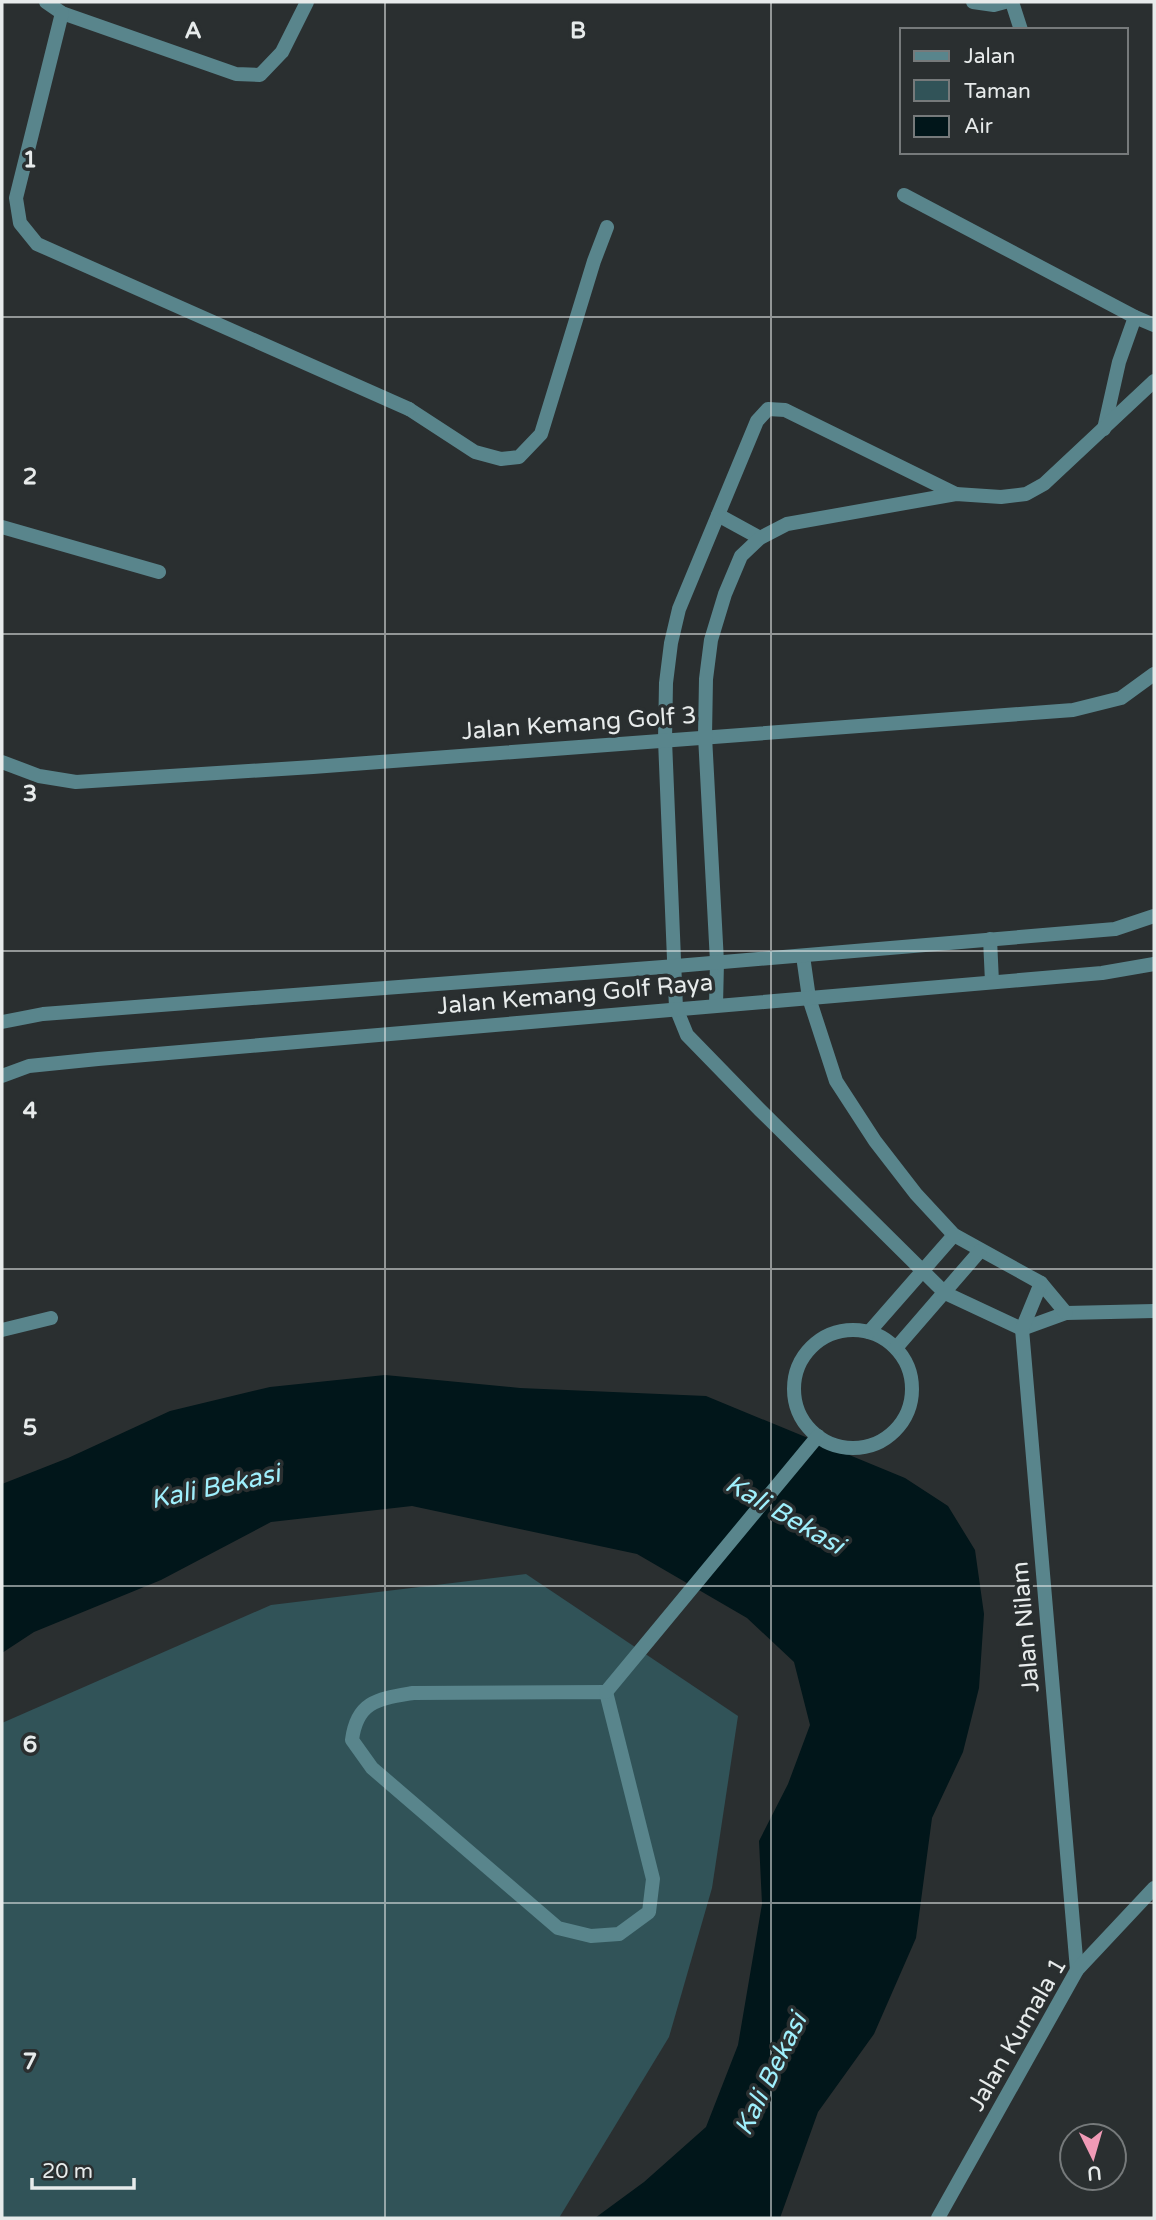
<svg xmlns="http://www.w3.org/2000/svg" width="1156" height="2220" font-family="'Varela Round',sans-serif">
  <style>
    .green { fill: #315358 }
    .water { fill: #01161a }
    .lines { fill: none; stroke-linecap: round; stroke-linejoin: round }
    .service { stroke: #59858c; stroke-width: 14 }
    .minor { stroke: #59858c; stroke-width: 14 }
    .tertiary { stroke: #59858c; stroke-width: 14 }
    .grid { fill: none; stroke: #e7ebeb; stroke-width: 2; stroke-opacity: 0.55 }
    .labels { text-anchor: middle; stroke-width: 7; stroke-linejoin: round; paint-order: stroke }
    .street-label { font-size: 24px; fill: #e7ebeb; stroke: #2a2f30 }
    .water-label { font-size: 26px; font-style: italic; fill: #9feffc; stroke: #2a2f30 }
    .grid-label { font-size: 23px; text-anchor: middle; font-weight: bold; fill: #e7ebeb; stroke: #2a2f30; stroke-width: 7; stroke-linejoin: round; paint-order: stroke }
  </style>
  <rect width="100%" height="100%" fill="#2a2f30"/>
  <path class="green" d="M 526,1574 L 738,1716 L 712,1888 L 669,2037 L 559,2218 L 2,2218 L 2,1723 L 271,1605 Z"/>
  <path class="water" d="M 385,1375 L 520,1388 L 706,1396 L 905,1478 L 948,1506 L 975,1550 L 984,1614 L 979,1688 L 963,1752 L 932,1818 L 916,1938 L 874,2034 L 818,2112 L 780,2218 L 595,2218 L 644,2182 L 706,2127 L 738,2045 L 762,1904 L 759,1841 L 788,1784 L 810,1725 L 794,1662 L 747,1618 L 637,1554 L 412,1506 L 271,1522 L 161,1580 L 34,1632 L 2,1653 L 2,1484 L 68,1458 L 170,1411 L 270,1387 Z"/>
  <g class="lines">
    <g class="service">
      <path d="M 409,409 L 475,452 L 501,459 L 519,457 L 541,434 L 594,261 L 607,227"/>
      <path d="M 2,1330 L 51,1318"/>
    </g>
    <g class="minor">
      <path d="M 46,2 L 62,13 L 236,74 L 260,75 L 282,52 L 307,2"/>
      <path d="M 973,2 L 994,5 L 1005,2"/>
      <path d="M 1012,2 L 1021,30"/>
      <path d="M 62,13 L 16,198 L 20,223 L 37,244 L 409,409"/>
      <path d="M 904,195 L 1135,317 L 1154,325"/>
      <path d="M 1104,429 L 1119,362 L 1135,317"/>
      <path d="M 956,494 L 785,410 L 768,409 L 757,421 L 679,609 L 671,643 L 666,683 L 665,740 L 676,1008 L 687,1035 L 760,1110 L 945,1293 L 1022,1329 L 1066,1313 L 1154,1311"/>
      <path d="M 718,515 L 760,538"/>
      <path d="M 2,527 L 159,572"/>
      <path d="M 2,762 L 39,776 L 76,782 L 313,767 L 1073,710 L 1121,698 L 1154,674"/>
      <path d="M 803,956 L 809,998 L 836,1081 L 875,1141 L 916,1194 L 954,1235 L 1041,1283 L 1066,1313"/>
      <path d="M 716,1005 L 717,962 L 705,736 L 706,679 L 711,640 L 725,594 L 741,556 L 760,538 L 787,524 L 956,494 L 1001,497 L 1026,494 L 1044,484 L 1154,381"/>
      <path d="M 1041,1283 L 1022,1329 L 1077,1970"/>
      <circle cx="853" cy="1389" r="59"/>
      <path d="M 869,1332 L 954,1235"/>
      <path d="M 896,1348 L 980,1251"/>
      <path d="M 606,1692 L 653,1879 L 649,1912 L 619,1934 L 591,1936 L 558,1928 L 372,1768 L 352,1740 C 357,1701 378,1699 413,1693 Z"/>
      <path d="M 606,1692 L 818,1436"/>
      <path d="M 938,2218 L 1077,1970 L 1154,1888"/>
    </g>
    <g class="tertiary">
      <path d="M 990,939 L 992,982"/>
      <path d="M 2,1022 L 43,1014 L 676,966 L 1115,929 L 1154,916"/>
      <path d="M 2,1076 L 29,1066 L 98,1059 L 1102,973 L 1154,964"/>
    </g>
  </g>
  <path class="grid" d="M 385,2 L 385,2218M 771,2 L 771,2218M 2,317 L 1154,317M 2,634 L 1154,634M 2,951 L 1154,951M 2,1269 L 1154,1269M 2,1586 L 1154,1586M 2,1903 L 1154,1903"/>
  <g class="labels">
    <g class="street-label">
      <text transform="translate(579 723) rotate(-4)" y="8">Jalan Kemang Golf 3</text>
      <text transform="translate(575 994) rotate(-5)" y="8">Jalan Kemang Golf Raya</text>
      <text transform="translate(1025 1627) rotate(-95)" y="8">Jalan Nilam</text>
      <text transform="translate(1017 2034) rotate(-60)" y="8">Jalan Kumala 1</text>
    </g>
    <g class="water-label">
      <text transform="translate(215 1486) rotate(-12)" y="9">Kali Bekasi</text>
      <text transform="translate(785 1514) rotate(30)" y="9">Kali Bekasi</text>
      <text transform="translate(770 2074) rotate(-64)" y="9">Kali Bekasi</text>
    </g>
  </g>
  <g class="grid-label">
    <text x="193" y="38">A</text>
    <text x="578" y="38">B</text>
    <text x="30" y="167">1</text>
    <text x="30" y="484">2</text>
    <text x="30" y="801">3</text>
    <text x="30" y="1118">4</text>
    <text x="30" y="1435">5</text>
    <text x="30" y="1752">6</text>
    <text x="30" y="2069">7</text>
  </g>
  <rect width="1156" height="2220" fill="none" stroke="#e7ebeb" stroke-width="7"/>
  <rect x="900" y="28" width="228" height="126" fill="#2a2f30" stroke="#767a7b" stroke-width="2"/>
  <rect x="914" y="51" width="35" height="10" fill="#59858c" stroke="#767a7b" stroke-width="2"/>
  <text x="964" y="63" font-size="21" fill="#e7ebeb">Jalan</text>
  <rect x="914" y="80" width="35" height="21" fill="#315358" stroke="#767a7b" stroke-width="2"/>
  <text x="964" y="98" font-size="21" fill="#e7ebeb">Taman</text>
  <rect x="914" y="116" width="35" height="21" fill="#01161a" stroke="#767a7b" stroke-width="2"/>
  <text x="964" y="133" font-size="21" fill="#e7ebeb">Air</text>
  <g transform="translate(1093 2157) rotate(175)"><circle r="33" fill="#2a2f30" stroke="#767a7b" stroke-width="2"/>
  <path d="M0-5L12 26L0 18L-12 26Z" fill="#f09ab6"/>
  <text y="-10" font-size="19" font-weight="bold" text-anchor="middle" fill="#e7ebeb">U</text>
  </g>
  <path d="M32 2178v10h102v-10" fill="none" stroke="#e7ebeb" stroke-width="3.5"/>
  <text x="42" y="2178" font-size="21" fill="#e7ebeb" stroke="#2a2f30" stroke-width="5" paint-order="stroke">20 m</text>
</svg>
